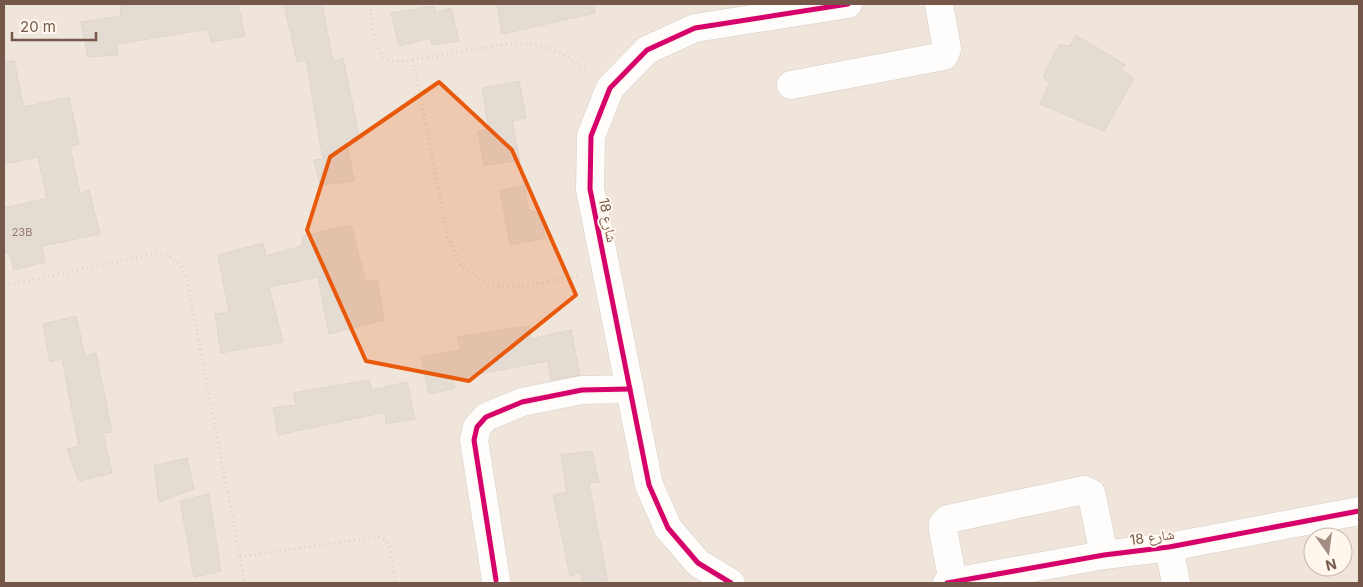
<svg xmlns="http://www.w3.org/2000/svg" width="1363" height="587" font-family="Inter,'Noto Naskh Arabic',sans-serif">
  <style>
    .residential { fill: #f0e5da; fill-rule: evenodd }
    .building { fill: #e4dbd3; stroke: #e0d5ce }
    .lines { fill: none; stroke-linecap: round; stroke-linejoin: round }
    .minor-casing { stroke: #d6cec8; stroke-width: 29 }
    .path { stroke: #dad2cf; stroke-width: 3; stroke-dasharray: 1 4; stroke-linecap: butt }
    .minor { stroke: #fefdfc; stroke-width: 28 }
    .cycleway-casing { stroke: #fff7ee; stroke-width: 8 }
    .cycleway { stroke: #d6006c; stroke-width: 5 }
    .marked { fill: #e8590c; fill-opacity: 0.2; stroke: #e8590c; stroke-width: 4; stroke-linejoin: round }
    .labels { text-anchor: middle; stroke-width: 4; stroke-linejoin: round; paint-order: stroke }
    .number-label { font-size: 11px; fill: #937b6f }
    .street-label { font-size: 14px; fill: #76584b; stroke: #fff7ee }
  </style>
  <rect width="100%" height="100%" fill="#f7f2ec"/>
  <path class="residential" d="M 4,4 L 1359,4 L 1359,583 L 4,583 ZM 1313,537 L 1343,537 L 1343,567 L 1313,567 Z"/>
  <g class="building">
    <path d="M 132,4 L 238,4 L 245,36 L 211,42 L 208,29 L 117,44 L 118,55 L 88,57 L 81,22 L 121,16 L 120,6 Z"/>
    <path d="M 284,4 L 322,4 L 333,62 L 343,58 L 359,136 L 346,140 L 354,181 L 320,185 L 314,160 L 323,159 L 306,60 L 297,62 Z"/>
    <path d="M 497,4 L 594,4 L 595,13 L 502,34 Z"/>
    <path d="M 434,6 L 436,13 L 451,8 L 459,41 L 432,45 L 430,38 L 399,46 L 391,13 Z"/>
    <path d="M 1076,35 L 1126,65 L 1121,69 L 1134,79 L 1104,131 L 1040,104 L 1049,84 L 1043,76 L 1059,45 L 1070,46 Z"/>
    <path d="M 14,61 L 24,107 L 69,97 L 79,144 L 70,146 L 80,194 L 89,190 L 100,234 L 42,246 L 45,262 L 14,270 L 9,252 L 4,253 L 4,208 L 47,198 L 38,157 L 4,164 L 4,62 Z"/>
    <path d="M 519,81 L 526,118 L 512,121 L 520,161 L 484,165 L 478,131 L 489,129 L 482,88 Z"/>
    <path d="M 524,185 L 529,210 L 540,213 L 545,238 L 510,245 L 500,191 Z"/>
    <path d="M 351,225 L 366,283 L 377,279 L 384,320 L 329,334 L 318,277 L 269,287 L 283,342 L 221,353 L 215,314 L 229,312 L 218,255 L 263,243 L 266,256 L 302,246 L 303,236 Z"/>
    <path d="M 76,316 L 85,357 L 96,353 L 112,432 L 103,433 L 112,473 L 79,481 L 67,449 L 79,446 L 62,359 L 50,362 L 43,324 Z"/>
    <path d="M 529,326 L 531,339 L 571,330 L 580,375 L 551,380 L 548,361 L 453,379 L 455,388 L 429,394 L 421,357 L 461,350 L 457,337 Z"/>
    <path d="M 369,380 L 372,390 L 407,382 L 415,419 L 386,424 L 385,412 L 278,435 L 273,408 L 296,405 L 293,393 Z"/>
    <path d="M 592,451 L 599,482 L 589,483 L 608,583 L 583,583 L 581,572 L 570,576 L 553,495 L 567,492 L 561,455 Z"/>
    <path d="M 187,458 L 194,489 L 159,502 L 154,466 Z"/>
    <path d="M 209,494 L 221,571 L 194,577 L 180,501 Z"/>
  </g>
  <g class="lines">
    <g class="minor-casing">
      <g id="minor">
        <path d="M 791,85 L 944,56 L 947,49 L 939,4"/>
        <path d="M 1169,547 L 1176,583"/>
        <path d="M 496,580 L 474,440 L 477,427 L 486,417 L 522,402 L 582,390 L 630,389"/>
        <path d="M 953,582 L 943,530 L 943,524 L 948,519 L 1084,490 L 1091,493 L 1092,496 L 1104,555"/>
        <path d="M 731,583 L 698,563 L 668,528 L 649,485 L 590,189 L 591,136 L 610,88 L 647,50 L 695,28 L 848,4"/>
        <path d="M 947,583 L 1104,555 L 1169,547 L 1359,511"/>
      </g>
    </g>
    <g class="path">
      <path d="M 370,4 C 372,16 373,46 382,55 C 387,60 393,61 400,62 L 511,43 L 535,44 L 559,52 L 587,71"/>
      <path d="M 413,60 L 448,237 L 461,266 L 488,285 L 520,287 L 581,275"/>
      <path d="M 4,286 L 158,253 C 172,256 180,262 186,275 L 245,583"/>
      <path d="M 240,557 L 374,537 C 378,537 381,537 385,540 C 392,547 394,573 395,583"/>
    </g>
    <use href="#minor" class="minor"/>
    <g class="cycleway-casing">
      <g id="cycleway">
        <path d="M 496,580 L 474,440 L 477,427 L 486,417 L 522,402 L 582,390 L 630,389"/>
        <path d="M 731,583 L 698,563 L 668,528 L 649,485 L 590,189 L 591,136 L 610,88 L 647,50 L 695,28 L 848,4"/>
        <path d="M 947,583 L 1104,555 L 1169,547 L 1359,511"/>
      </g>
    </g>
    <use href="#cycleway" class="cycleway"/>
  </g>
  <path class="marked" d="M 439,82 L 512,150 L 576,295 L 469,381 L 366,361 L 307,230 L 330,157 Z"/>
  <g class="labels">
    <g class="number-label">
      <text x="22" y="236">23B</text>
    </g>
    <g class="street-label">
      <text transform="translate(608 220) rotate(79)" y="5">شارع 18</text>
      <text transform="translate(1152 537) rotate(-8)" y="5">شارع 18</text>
    </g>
  </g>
  <rect width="1363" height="587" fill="none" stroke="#76584b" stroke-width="10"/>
  <g transform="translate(1328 552) rotate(166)"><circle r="24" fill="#fff7ee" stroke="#c8b7ad"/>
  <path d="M0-4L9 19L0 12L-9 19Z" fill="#a38e83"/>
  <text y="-8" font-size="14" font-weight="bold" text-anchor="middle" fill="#76584b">N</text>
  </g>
  <path d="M12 32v8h84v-8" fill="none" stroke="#76584b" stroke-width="2.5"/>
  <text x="20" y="32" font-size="15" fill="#76584b" stroke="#fff7ee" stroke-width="4" paint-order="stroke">20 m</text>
</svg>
